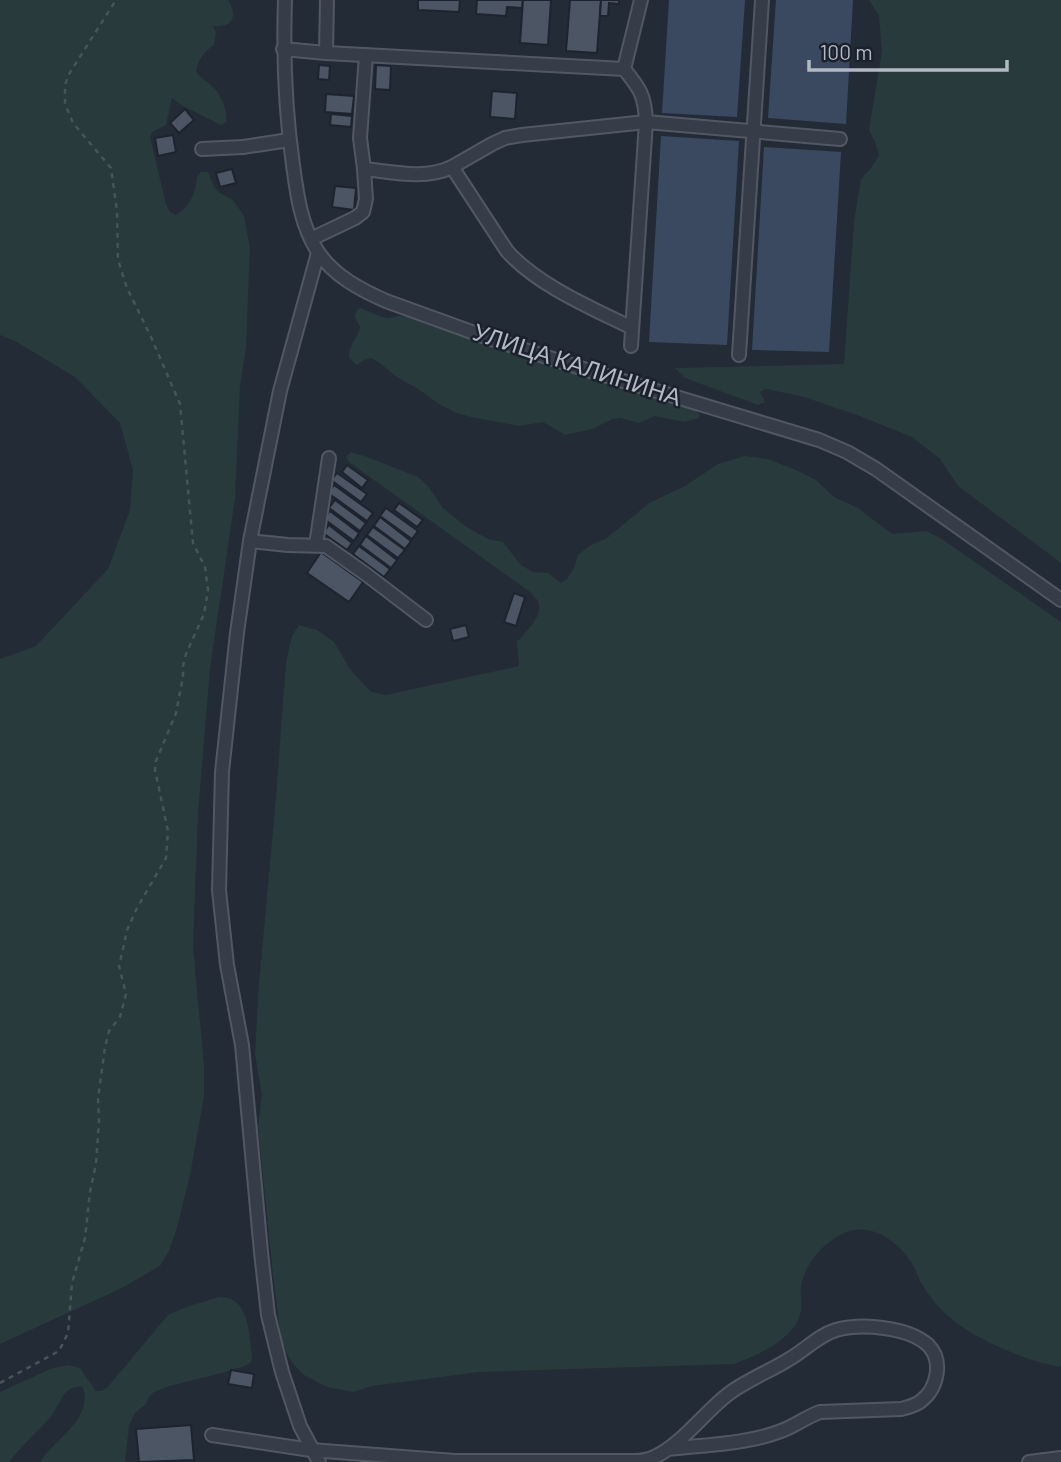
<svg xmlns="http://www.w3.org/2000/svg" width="1061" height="1462" font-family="Barlow,sans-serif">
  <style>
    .green { fill: #283a3b }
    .water { fill: #3a495f }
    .building { fill: #4c5563; stroke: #1e242f; stroke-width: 2 }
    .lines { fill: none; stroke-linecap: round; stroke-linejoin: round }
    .minor-casing { stroke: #525863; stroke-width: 16 }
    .path { stroke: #455558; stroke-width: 2.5; stroke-dasharray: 5 5; stroke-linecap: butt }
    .minor { stroke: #373d48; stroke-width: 12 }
    .labels { text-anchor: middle; stroke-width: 5; stroke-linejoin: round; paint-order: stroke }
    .street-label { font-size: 24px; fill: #b2b8c4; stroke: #1c222d }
  </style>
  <rect width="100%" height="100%" fill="#232b37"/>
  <g class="green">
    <path d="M 0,0 L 228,0 C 238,17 233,28 213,26 L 216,32 L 214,45 C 204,52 199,58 196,71 C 200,78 206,80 212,86 C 221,94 228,111 226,122 L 221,125 L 183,106 L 172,98 L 166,125 L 152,132 L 150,137 L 166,204 L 170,212 L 176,215 C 190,206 196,193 197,177 L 201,172 L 208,172 L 214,187 L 220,193 L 233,200 L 244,216 L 250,248 L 246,347 L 240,386 L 235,498 L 210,669 L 198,813 L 193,947 L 204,1065 L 204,1096 L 191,1170 L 177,1228 L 169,1251 L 160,1266 L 122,1288 L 0,1344 L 0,659 L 36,646 L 108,569 L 130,510 L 133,470 L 120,423 L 75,377 L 15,341 L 0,335 Z"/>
    <path d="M 869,0 L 1061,0 L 1061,563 L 958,486 L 940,459 L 912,437 L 857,415 L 804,397 L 766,389 L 760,392 L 765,402 L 758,405 L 685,378 L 675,368 L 844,364 L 854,222 L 861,179 L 871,168 L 879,155 L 875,142 L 869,130 L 882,51 L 879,16 Z"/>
    <path d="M 360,308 L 382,317 L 389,318 L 399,316 L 412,317 L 519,356 L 695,410 L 700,415 L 699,418 L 684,422 L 655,416 L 639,423 L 620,418 L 612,419 L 593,429 L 565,435 L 543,422 L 519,426 L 471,417 L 454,412 L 439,404 L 418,389 L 395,376 L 380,363 L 371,358 L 364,360 L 357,365 L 349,358 C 350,341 357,340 360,327 L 355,317 L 356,311 Z"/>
    <path d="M 351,452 L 367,457 L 418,477 L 429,487 L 442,507 L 465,526 L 488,539 L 503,542 L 521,565 L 533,572 L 548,573 L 561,583 L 567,579 L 574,568 L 578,555 L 589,546 L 607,538 L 649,503 L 685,486 L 718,464 L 745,456 L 768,459 L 796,470 L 816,480 L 834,497 L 858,508 L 892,534 L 926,531 L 942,539 L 1061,622 L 1061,1367 C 1029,1362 979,1341 954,1321 C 942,1311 933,1302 925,1289 C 920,1282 917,1273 913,1265 C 899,1242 870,1220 842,1234 C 822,1244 804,1265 801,1287 C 800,1300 804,1312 796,1324 C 782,1345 757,1355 734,1364 L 479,1372 L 372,1386 L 353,1392 L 327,1387 L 304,1375 L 293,1364 L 287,1354 L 281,1339 L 273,1275 L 258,1127 L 262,1095 L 255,1054 L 259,984 L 276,797 L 286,662 L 292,636 L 299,625 L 317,630 L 334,642 L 350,669 L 371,692 L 386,695 L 519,666 L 517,642 C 526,631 544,616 538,601 C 537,599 531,593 530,592 L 349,462 L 346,457 Z"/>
    <path d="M 219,1297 C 249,1296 249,1333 252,1356 L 251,1362 C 243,1369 234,1367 226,1372 L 170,1386 L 154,1392 L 149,1396 L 146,1404 L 135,1413 L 129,1426 L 125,1462 L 40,1462 C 55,1438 93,1420 83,1387 C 77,1386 72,1387 67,1391 C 61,1397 57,1408 52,1415 C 38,1432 22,1445 9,1462 L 0,1462 L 0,1392 L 50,1369 L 67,1365 L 80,1368 L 96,1391 L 101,1391 L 107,1388 L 168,1315 L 186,1307 Z"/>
  </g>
  <g class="water">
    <path d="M 669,0 L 745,0 L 737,117 L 662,113 Z"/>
    <path d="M 776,0 L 853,0 L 846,124 L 768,118 Z"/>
    <path d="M 661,136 L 739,141 L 727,345 L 649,342 Z"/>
    <path d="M 764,147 L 841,152 L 829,352 L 752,350 Z"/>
  </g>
  <g class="building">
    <path d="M 418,0 L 460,0 L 459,12 L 418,10 Z"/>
    <path d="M 477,0 L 523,0 L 522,8 L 507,7 L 506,16 L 476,14 Z"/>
    <path d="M 523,0 L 551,0 L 548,45 L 520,43 Z"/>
    <path d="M 570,0 L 601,0 L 597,53 L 566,51 Z"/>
    <path d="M 601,0 L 619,0 L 619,4 L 609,3 L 608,16 L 600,16 Z"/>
    <path d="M 319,65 L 330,66 L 329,80 L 318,79 Z"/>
    <path d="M 376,65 L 391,66 L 390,90 L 375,89 Z"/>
    <path d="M 492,91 L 517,93 L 515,119 L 490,117 Z"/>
    <path d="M 326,94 L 354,96 L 352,114 L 325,112 Z"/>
    <path d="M 185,109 L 194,120 L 179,133 L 170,123 Z"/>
    <path d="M 331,114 L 352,116 L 351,127 L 330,125 Z"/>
    <path d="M 173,135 L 176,152 L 158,156 L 155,138 Z"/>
    <path d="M 232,169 L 236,183 L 220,187 L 216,173 Z"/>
    <path d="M 335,186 L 356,188 L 354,210 L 332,207 Z"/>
    <path d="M 347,465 L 368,480 L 362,488 L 342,472 Z"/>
    <path d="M 337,473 L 367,494 L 361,502 L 331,480 Z"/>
    <path d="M 334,485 L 373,513 L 367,521 L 328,493 Z"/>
    <path d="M 335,500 L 366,523 L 360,531 L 329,508 Z"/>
    <path d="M 399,503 L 423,520 L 417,527 L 394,510 Z"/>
    <path d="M 386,508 L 418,531 L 412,539 L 380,516 Z"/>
    <path d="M 330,511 L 359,533 L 354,541 L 324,519 Z"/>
    <path d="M 380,517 L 411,541 L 405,549 L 374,526 Z"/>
    <path d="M 329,525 L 352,543 L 347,550 L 323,533 Z"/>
    <path d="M 373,527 L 405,550 L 398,558 L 367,535 Z"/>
    <path d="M 366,536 L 397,560 L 391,568 L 360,545 Z"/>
    <path d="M 359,546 L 390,569 L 384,577 L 353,554 Z"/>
    <path d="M 321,552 L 363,582 L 349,602 L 307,573 Z"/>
    <path d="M 514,593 L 525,597 L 516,626 L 504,622 Z"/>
    <path d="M 466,625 L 469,637 L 453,641 L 450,629 Z"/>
    <path d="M 231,1370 L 254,1374 L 252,1388 L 228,1384 Z"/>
    <path d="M 191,1425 L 194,1460 L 139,1462 L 136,1429 Z"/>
  </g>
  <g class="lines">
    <g class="minor-casing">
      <g id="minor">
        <path d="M 285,0 C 283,57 285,109 293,165 C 297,195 301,226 318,252 C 334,276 361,290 386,301 L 491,339 L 590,371 L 819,440 L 847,452 L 876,469 L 1061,600"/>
        <path d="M 283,49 L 326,53 L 624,69 C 640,89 645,95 646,122 L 840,139"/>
        <path d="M 326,53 L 327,0"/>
        <path d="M 624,69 L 641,0"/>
        <path d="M 202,149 L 243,147 L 289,140"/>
        <path d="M 452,167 L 492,144 L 505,138 L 522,135 L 646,122 L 631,346"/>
        <path d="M 364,169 L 360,138 L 366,55"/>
        <path d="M 311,239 L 355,218 L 363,212 L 366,199 L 364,169 C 393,172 425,180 452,167 L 507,251 C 537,285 592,308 632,328"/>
        <path d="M 318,253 L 280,391 L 250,541 L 237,633 L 222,772 L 219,890 L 227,965 L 242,1045 L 261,1252 L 268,1315 L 282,1372 L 300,1426 L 319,1462"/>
        <path d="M 739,355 L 762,0"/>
        <path d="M 250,541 L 288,545 L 326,546 L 367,575 L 426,620"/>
        <path d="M 316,545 L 329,458"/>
        <path d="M 212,1435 L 311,1450 L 455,1461 L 634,1461 C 641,1461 648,1460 654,1457 C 680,1446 704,1413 727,1395 C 746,1380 771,1371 791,1358 C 806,1349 819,1335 836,1330 C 862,1323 908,1327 928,1345 C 944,1361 937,1389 921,1401 C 915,1406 908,1407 901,1409 L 820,1412 C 806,1417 795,1426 781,1431 C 748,1444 703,1445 668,1449"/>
        <path d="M 1029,1462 L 1061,1458"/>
      </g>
    </g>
    <path class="path" d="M 0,1383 L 59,1351 L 68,1333 L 72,1283 L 85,1238 L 90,1192 L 96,1164 L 99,1121 L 98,1099 L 105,1047 L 109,1031 L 120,1017 L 126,994 L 119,966 L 123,949 L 127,930 L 137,908 L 166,858 L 168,831 L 155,770 L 156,761 L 176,713 L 183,677 L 183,666 L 186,654 L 204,614 L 208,590 L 205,567 L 193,543 L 180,404 L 151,337 L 127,288 L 118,260 L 117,211 L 111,168 L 73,123 L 65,104 L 65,85 L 69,74 L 116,0"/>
    <use href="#minor" class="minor"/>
  </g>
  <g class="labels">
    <g class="street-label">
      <text transform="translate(577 365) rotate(18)" y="8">УЛИЦА КАЛИНИНА</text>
    </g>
  </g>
  <path d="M809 60v10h198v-10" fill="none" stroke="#b2b8c4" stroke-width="3.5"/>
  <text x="820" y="60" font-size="21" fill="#b2b8c4" stroke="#1c222d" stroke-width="5" paint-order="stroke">100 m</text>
</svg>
